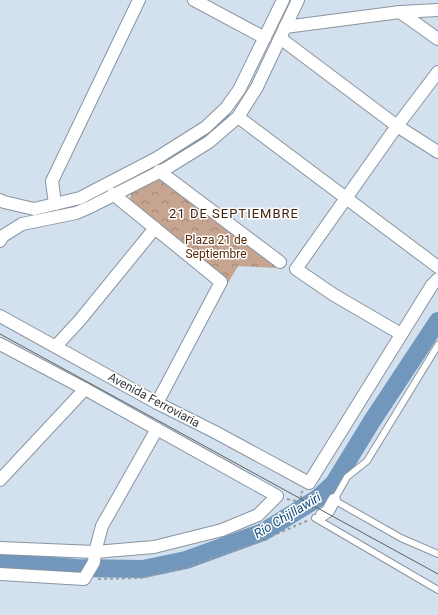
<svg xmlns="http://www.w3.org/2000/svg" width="438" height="615" font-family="Roboto,sans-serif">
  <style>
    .park { fill: url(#park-crowns) }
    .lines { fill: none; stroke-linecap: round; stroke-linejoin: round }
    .stream { stroke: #7197bc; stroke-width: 3 }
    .river { stroke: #7197bc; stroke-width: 18 }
    .lane-casing { stroke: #8995a1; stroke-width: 8 }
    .street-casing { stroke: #8995a1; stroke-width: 14 }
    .path { stroke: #939da7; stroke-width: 2; stroke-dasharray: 3 3; stroke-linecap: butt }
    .lane { stroke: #fff; stroke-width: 6 }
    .street { stroke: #fff; stroke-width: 12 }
    .tram { stroke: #5b6269; stroke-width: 1 }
    .labels { text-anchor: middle; stroke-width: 3; stroke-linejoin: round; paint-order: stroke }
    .park-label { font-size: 12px; fill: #572a08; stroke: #fff }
    .street-label { font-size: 12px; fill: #32373c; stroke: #fff }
    .neighbourhood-label { font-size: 13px; letter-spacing: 1px; fill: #43220c; stroke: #fff }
    .water-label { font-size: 13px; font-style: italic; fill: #144d7e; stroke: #fff }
  </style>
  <defs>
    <pattern id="park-crowns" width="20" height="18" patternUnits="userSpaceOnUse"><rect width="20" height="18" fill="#c6a490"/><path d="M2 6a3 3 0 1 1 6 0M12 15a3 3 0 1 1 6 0" fill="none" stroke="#a18677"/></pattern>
  </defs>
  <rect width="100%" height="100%" fill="#d3e0ed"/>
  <path class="park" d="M 158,178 L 277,268 L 238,266 L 228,283 L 133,206 L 130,200 L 131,192 Z"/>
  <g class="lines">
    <path class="stream" d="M 168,158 C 190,146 217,133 230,111"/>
    <path class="river" d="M 0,563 L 18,563 L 77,568 L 143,569 L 186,560 L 263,532 L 318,498 L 334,483 L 372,421 L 438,321"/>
    <g class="lane-casing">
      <g id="lane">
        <path d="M 438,345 L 367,461 L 347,477 L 334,500 L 401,538 L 438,554"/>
        <path d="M 315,518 L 438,590"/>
      </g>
    </g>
    <g class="street-casing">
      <g id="street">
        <path d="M 194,0 L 265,38"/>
        <path d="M 400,12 L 438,39"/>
        <path d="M 285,27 L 400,12 L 438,10"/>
        <path d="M 280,38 L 397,126 L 438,152"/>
        <path d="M 238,117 L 438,267"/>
        <path d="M 159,171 L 280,262"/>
        <path d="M 113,194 L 221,282 L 157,403"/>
        <path d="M 0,200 L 4,202 L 34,209 L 80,198 L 157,158 L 206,127 L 226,108 L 239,90 L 283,0"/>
        <path d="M 55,204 L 52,181 L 139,0"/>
        <path d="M 0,241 L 3,236 L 22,224 L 76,213 L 90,207 L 167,168 L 209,142 L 238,117 L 257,87 L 298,0"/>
        <path d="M 0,316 L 157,403 L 215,432 L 309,483 L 432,285 L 438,279"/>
        <path d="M 401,334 L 334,295 L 296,269 L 397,126 L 438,72"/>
        <path d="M 0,344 L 85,389 L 277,496 L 258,515 L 222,530 L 154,547 L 95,552 L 0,548"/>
        <path d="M 56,346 L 80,320 L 155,228"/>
        <path d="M 0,480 L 85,389"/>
        <path d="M 322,515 L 328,511 L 334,500"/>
        <path d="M 0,574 L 84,579 L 94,562 L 95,552 L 102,526 L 157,429"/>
      </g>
    </g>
    <g class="path">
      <path d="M 303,491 L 300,494 L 301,497 L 317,506"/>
      <path d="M 287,499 L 296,501 L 312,510"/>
      <path d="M 98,579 L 141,578 L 180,569 L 251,545 L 309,520"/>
    </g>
    <use href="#lane" class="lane"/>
    <use href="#street" class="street"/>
    <path class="tram" d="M 0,334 L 438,574"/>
  </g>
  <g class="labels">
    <g class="park-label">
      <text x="216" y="244">Plaza 21 de<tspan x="216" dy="14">Septiembre</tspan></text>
    </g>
    <g class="street-label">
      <text transform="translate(154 400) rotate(28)" y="4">Avenida Ferroviaria</text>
    </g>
    <g class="neighbourhood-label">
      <text x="234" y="218">21 DE SEPTIEMBRE</text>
    </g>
    <g class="water-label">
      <text transform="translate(287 515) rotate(-31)" y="5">Río Chijllawiri</text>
    </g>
  </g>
</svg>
